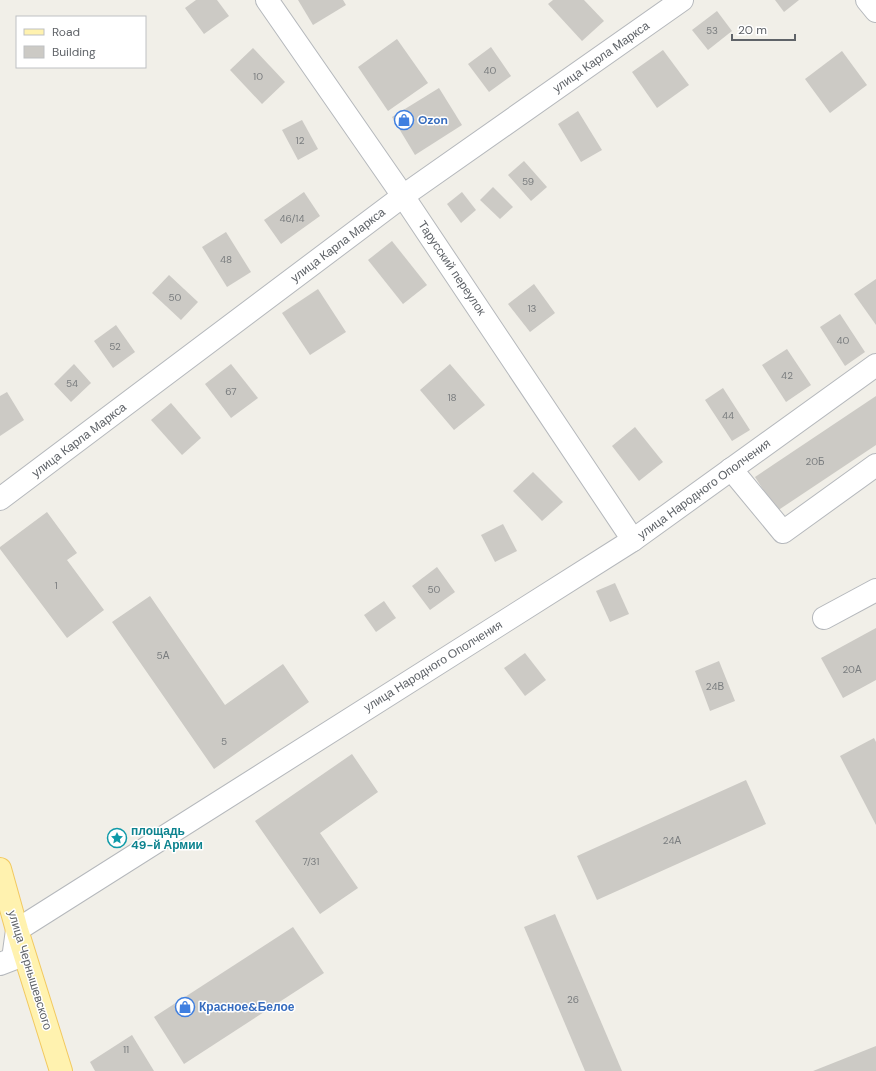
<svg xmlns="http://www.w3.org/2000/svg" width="876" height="1071" font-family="'DM Sans',sans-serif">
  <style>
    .building { fill: #cccac5 }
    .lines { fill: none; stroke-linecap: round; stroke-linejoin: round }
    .minor-casing { stroke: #b5b8bc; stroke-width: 24 }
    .major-casing { stroke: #f2c960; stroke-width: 24 }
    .minor { stroke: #fff; stroke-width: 22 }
    .major { stroke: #fff2af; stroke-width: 22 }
    .labels { text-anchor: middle; stroke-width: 3; stroke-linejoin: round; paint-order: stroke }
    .number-label { font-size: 10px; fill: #7a7d7f }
    .street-label { font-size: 12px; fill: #5f6368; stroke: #fff }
    .shop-label { font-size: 12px; font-weight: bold; fill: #366cbe; stroke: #fff; text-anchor: start }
    .culture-label { font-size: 12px; font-weight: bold; fill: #0d838f; stroke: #fff; text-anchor: start }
  </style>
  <rect width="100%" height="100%" fill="#f1efe8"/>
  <g class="building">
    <path d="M 196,0 L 217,0 L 229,16 L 204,34 L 185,8 Z"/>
    <path d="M 298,0 L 343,0 L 346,5 L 313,25 Z"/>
    <path d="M 553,0 L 584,0 L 604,21 L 582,41 L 548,4 Z"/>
    <path d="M 775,0 L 799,0 L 784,12 Z"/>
    <path d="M 717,11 L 732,31 L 708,50 L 692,30 Z"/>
    <path d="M 397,39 L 428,83 L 388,111 L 358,67 Z"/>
    <path d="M 491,47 L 511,76 L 489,92 L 468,64 Z"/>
    <path d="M 253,48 L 285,82 L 262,104 L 230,70 Z"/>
    <path d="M 663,50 L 689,85 L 657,108 L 632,72 Z"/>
    <path d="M 842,51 L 867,85 L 830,113 L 805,79 Z"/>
    <path d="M 439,88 L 462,125 L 415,155 L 392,117 Z"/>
    <path d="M 578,111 L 602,150 L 581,162 L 558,124 Z"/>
    <path d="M 302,120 L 318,149 L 298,160 L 282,130 Z"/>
    <path d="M 524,161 L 547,187 L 531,201 L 508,175 Z"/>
    <path d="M 493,187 L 513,207 L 500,219 L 480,200 Z"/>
    <path d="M 304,192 L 320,216 L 281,244 L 264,220 Z"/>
    <path d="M 462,192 L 476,210 L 461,223 L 447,204 Z"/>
    <path d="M 226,232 L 251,272 L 227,287 L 202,247 Z"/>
    <path d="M 392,241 L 427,285 L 403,304 L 368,260 Z"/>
    <path d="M 169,275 L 198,302 L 181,320 L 152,293 Z"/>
    <path d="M 876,279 L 876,325 L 854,294 Z"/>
    <path d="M 534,284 L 555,313 L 530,332 L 508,304 Z"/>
    <path d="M 318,289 L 346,332 L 310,355 L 282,313 Z"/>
    <path d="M 840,314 L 865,352 L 845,366 L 820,327 Z"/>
    <path d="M 116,325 L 135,352 L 113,368 L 94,341 Z"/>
    <path d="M 787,349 L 811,385 L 786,402 L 762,365 Z"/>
    <path d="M 74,364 L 91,383 L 71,402 L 54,384 Z"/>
    <path d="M 231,364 L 258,398 L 231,418 L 205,384 Z"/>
    <path d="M 450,364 L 485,405 L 454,430 L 420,390 Z"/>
    <path d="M 723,388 L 750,430 L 732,441 L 705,400 Z"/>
    <path d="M 7,392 L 24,420 L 0,436 L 0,396 Z"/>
    <path d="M 876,396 L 876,445 L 777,511 L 755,477 Z"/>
    <path d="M 171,403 L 201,438 L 182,455 L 151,420 Z"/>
    <path d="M 635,427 L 663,462 L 639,481 L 612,446 Z"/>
    <path d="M 533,472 L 563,502 L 542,521 L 513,491 Z"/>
    <path d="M 47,512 L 77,553 L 67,560 L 104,610 L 67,638 L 0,549 L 0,547 Z"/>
    <path d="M 503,524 L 517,551 L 495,562 L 481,535 Z"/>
    <path d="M 437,567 L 455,592 L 430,610 L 412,586 Z"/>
    <path d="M 615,583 L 629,614 L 610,622 L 596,591 Z"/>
    <path d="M 150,596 L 225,705 L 283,664 L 309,702 L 214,769 L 112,622 Z"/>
    <path d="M 384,601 L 396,618 L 376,632 L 364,615 Z"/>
    <path d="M 876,628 L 876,680 L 843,698 L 821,658 Z"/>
    <path d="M 525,653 L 546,680 L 525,696 L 504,668 Z"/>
    <path d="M 719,661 L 735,701 L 710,711 L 695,671 Z"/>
    <path d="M 874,738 L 876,742 L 876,825 L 840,756 Z"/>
    <path d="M 352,754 L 378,792 L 320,833 L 358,888 L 320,914 L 255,821 Z"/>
    <path d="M 746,780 L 766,824 L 597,900 L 577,856 Z"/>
    <path d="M 555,914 L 622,1071 L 585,1071 L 524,927 Z"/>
    <path d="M 293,927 L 324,973 L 184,1064 L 154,1017 Z"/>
    <path d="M 132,1035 L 154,1071 L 95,1071 L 90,1062 Z"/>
    <path d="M 876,1046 L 876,1071 L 813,1071 Z"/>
  </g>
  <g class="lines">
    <g class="minor-casing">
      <g id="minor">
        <path d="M 267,0 L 403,196 L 633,540"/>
        <path d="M 867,0 L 876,11"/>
        <path d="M 731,469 L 783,532 L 876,465"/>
        <path d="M 0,499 L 403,196 L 682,0"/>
        <path d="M 824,618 L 876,590"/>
        <path d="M 0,964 L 13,959 L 17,930 L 633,540 L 876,365"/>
      </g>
    </g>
    <g class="major-casing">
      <path id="major" d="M 0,869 L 17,930 L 61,1071"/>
    </g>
    <use href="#minor" class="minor"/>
    <use href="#major" class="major"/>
  </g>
  <defs>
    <g id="shop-ring" transform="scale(1)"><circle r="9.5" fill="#fff" stroke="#3f7fe0" stroke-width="1.5"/><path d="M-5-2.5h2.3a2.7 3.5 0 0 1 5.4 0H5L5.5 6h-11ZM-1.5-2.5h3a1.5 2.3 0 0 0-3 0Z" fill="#3f7fe0"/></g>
    <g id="sight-ring" transform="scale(1)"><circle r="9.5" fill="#fff" stroke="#0f9aa8" stroke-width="1.5"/><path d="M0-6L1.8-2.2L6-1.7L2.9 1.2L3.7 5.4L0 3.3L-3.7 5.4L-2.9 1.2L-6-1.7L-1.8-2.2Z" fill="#0f9aa8"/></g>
  </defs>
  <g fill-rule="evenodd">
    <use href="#shop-ring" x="404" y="120"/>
    <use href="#sight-ring" x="117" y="838"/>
    <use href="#shop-ring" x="185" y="1007"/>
  </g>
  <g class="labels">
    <g class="number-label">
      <text x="712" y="34">53</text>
      <text x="490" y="74">40</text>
      <text x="258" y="80">10</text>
      <text x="300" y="144">12</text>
      <text x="528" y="185">59</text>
      <text x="292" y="222">46/14</text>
      <text x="226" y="263">48</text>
      <text x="175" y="301">50</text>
      <text x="532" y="312">13</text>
      <text x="843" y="344">40</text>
      <text x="115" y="350">52</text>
      <text x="787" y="379">42</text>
      <text x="72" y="387">54</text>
      <text x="231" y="395">67</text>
      <text x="452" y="401">18</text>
      <text x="728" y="419">44</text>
      <text x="815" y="465">20Б</text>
      <text x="56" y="589">1</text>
      <text x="434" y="593">50</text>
      <text x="163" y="659">5А</text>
      <text x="852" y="673">20А</text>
      <text x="715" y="690">24В</text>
      <text x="224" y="745">5</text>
      <text x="672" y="844">24А</text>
      <text x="311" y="865">7/31</text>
      <text x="573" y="1003">26</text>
      <text x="126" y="1053">11</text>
    </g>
    <g class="street-label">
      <text transform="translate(601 57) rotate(-35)" y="4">улица Карла Маркса</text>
      <text transform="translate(338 245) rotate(-37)" y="4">улица Карла Маркса</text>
      <text transform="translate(452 268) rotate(56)" y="4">Тарусский переулок</text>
      <text transform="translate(79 440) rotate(-37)" y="4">улица Карла Маркса</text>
      <text transform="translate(704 489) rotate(-36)" y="4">улица Народного Ополчения</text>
      <text transform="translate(433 666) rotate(-32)" y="4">улица Народного Ополчения</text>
      <text transform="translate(30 970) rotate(73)" y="4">улица Чернышевского</text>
    </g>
    <g class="shop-label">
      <text x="418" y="124">Ozon</text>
      <text x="199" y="1011">Красное&amp;Белое</text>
    </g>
    <g class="culture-label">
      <text x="131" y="835">площадь<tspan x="131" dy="14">49-й Армии</tspan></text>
    </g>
  </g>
  <rect x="16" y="16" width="130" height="52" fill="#ffffff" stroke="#bfc1c3"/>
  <rect x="24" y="29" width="20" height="6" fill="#fff2af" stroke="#bfc1c3"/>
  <text x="52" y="36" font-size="12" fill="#5f6368">Road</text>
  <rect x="24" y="46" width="20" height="12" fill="#cccac5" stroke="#bfc1c3"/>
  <text x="52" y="56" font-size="12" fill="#5f6368">Building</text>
  <path d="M732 34v6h63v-6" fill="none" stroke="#5f6368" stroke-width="2"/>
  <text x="738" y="34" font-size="12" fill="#5f6368" stroke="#ffffff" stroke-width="3" paint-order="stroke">20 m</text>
</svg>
